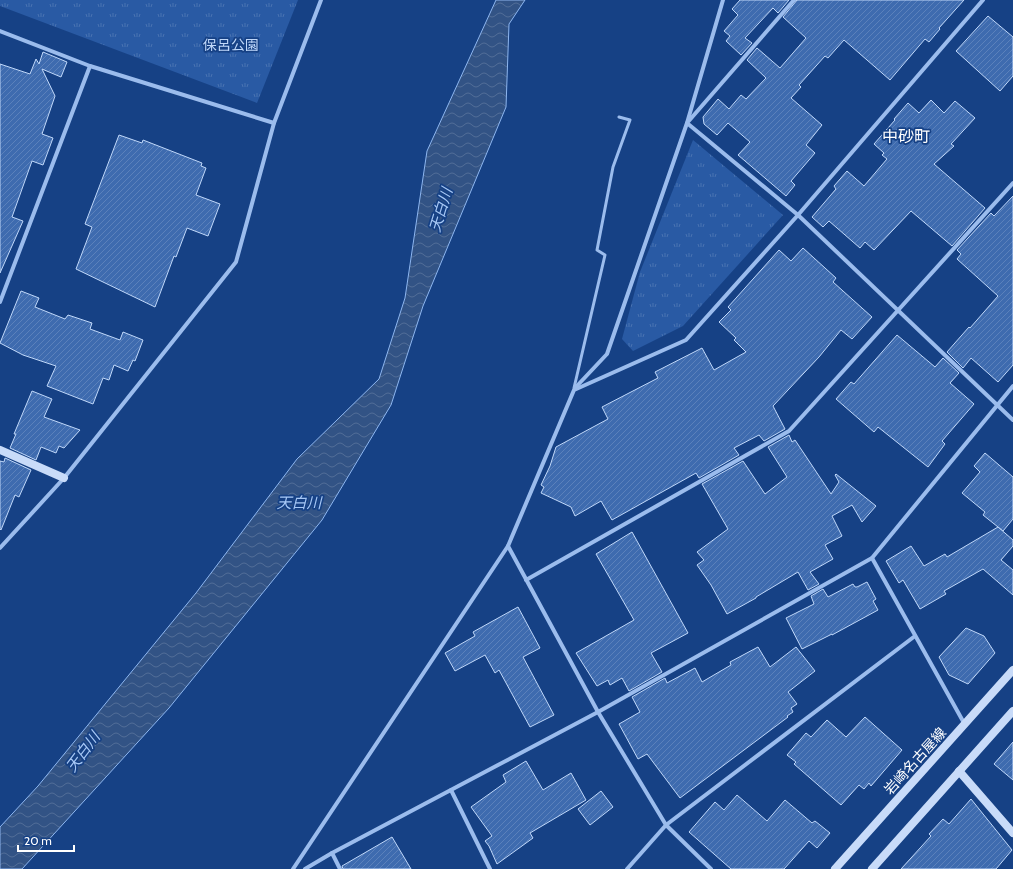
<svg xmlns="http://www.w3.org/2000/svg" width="1013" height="869" font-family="Cabin,'Noto Sans JP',sans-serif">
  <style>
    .park { fill: url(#park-tufts) }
    .water { fill: url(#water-waves); stroke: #8db6f0 }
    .building { fill: url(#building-hatch); stroke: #c0d8fa }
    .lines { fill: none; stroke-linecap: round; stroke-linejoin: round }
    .lane { stroke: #9bbced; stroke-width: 3 }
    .street { stroke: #9bbced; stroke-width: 4 }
    .secondary { stroke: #c8dbf9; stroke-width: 8 }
    .labels { text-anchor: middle; stroke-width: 3.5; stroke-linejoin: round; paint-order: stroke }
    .park-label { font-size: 14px; fill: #c0d8fa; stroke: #164185 }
    .street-label { font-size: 14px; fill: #fff; stroke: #164185 }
    .water-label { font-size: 15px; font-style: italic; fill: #a6c7f5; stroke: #164185 }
    .quarter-label { font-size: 16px; fill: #fff; stroke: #164185 }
  </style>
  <defs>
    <pattern id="park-tufts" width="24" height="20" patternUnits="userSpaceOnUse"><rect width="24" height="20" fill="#295aa4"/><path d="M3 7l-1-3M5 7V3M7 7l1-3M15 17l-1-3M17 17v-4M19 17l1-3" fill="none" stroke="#4973b2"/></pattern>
    <pattern id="water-waves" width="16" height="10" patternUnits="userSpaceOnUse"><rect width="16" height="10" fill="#325385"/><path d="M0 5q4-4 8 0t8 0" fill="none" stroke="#516d97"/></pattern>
    <pattern id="building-hatch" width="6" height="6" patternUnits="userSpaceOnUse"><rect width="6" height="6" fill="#3e6baf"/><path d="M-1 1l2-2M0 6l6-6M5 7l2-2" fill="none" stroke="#5b81bb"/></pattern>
  </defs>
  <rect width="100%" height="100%" fill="#164185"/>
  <g class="park">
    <path d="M 0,0 L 298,0 L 257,103 L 0,6 Z"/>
    <path d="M 693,140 L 783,215 L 683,326 L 633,351 L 622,339 L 640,272 Z"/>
  </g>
  <path class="water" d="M 496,0 L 525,0 L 509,24 L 506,107 L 423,306 L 391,405 L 322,520 L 169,708 L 22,869 L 0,869 L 0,827 L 38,786 L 196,593 L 297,459 L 379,379 L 405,298 L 427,151 Z"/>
  <g class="building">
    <path d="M 740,0 L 789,0 L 778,13 L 773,8 L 745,38 L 752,43 L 741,55 L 726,41 L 730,36 L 724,31 L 738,15 L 732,9 Z"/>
    <path d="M 797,0 L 964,0 L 939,28 L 940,29 L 929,42 L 925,39 L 890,80 L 844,40 L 828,58 L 825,56 L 799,85 L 801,87 L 791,98 L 822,125 L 806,145 L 815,153 L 791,181 L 795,185 L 786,196 L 738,155 L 750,142 L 728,123 L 717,135 L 704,124 L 703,117 L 718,99 L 729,109 L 741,95 L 746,99 L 766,78 L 747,60 L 757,48 L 780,68 L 806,38 L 783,17 Z"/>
    <path d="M 988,16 L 1013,37 L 1013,76 L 1000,91 L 956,51 Z"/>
    <path d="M 43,52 L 67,62 L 61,77 L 42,69 L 55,96 L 42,134 L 53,138 L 43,165 L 32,161 L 12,217 L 23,221 L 0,273 L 0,64 L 30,74 L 36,59 L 39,64 Z"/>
    <path d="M 931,100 L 944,113 L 955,101 L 975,118 L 951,144 L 954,146 L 934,164 L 985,208 L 952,246 L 911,211 L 874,250 L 865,242 L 860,248 L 829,221 L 823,227 L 812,217 L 836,189 L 834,186 L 847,171 L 864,186 L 887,159 L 882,155 L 884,153 L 874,144 L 895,120 L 894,119 L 908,103 L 919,113 Z"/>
    <path d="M 119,135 L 142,143 L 143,140 L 202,163 L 201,166 L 206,168 L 196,195 L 220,204 L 208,236 L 187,228 L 176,257 L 174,256 L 155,307 L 76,269 L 92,227 L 85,224 Z"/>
    <path d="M 1013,196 L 1013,365 L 998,382 L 971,358 L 963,368 L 947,352 L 969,327 L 970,328 L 998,296 L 957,259 L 961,254 L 957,250 L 991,213 L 994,216 Z"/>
    <path d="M 803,248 L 836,278 L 833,282 L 872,317 L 852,339 L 841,330 L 819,357 L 773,406 L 785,429 L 764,441 L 759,435 L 734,448 L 739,455 L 699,478 L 696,473 L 612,520 L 601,501 L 575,516 L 571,507 L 541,493 L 544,487 L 541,485 L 550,466 L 556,447 L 608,419 L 602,407 L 658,378 L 655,372 L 702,348 L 714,370 L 746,352 L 734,340 L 736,338 L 719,322 L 731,310 L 728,307 L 779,250 L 791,261 Z"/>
    <path d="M 21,291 L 39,298 L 35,307 L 65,319 L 68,315 L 92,323 L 90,329 L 120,340 L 123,332 L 143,340 L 135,361 L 133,360 L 128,371 L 114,365 L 109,380 L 103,378 L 93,404 L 47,386 L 56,366 L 23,355 L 0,343 Z"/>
    <path d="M 897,335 L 935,367 L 943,358 L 959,373 L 950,383 L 974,404 L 942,441 L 945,444 L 928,467 L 878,427 L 874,432 L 836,399 L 851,382 L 854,384 Z"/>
    <path d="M 32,391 L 52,399 L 44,417 L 80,430 L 64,448 L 59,446 L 56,453 L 41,447 L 36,460 L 10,448 L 16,434 L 14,434 Z"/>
    <path d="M 789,435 L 792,442 L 795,440 L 831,494 L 839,482 L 835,475 L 836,474 L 876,506 L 862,522 L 852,505 L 832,516 L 842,536 L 825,545 L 833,559 L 810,572 L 819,584 L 808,590 L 798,572 L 756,597 L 756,598 L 727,614 L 711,585 L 697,565 L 704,560 L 697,552 L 728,529 L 702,484 L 743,461 L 765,494 L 787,477 L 768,447 Z"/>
    <path d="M 985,453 L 1013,477 L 1013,519 L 1003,531 L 983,515 L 985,512 L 962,493 L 980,472 L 974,466 Z"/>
    <path d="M 5,458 L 31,470 L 19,497 L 15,495 L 1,530 L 0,529 L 0,461 L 4,462 Z"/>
    <path d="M 998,527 L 1013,540 L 1013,546 L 1001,560 L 1013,570 L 1013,595 L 983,569 L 944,591 L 946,594 L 920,609 L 903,580 L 899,583 L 886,561 L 911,546 L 924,566 L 945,554 L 947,557 Z"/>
    <path d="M 632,532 L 688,633 L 651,653 L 662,672 L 629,691 L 622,678 L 610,685 L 608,680 L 597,686 L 576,653 L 634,620 L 596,554 Z"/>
    <path d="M 867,582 L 876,599 L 873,601 L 878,610 L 832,635 L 832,634 L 802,649 L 786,618 L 814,604 L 811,596 L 823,589 L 828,597 L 853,584 L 855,587 L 857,587 Z"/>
    <path d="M 518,607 L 540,648 L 523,657 L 554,715 L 530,727 L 499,670 L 495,673 L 485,655 L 455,671 L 445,653 L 475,636 L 473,632 Z"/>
    <path d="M 966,628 L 984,636 L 995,653 L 968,684 L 949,675 L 939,657 Z"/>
    <path d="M 758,647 L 770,667 L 796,647 L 815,671 L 788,692 L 797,704 L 791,708 L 793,712 L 787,716 L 788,717 L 680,798 L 647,754 L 638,759 L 619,724 L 640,712 L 632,697 L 665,678 L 667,683 L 695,668 L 702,682 L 731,665 L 730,662 Z"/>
    <path d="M 865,717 L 902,750 L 871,786 L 869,783 L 864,789 L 859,785 L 841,805 L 794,764 L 796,762 L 787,755 L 806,733 L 811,737 L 827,720 L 846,737 Z"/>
    <path d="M 1013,742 L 1013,780 L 994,764 Z"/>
    <path d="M 526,761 L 543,790 L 571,773 L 586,800 L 530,833 L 533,838 L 497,864 L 489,846 L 485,841 L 492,836 L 471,807 L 506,782 L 503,775 Z"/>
    <path d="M 601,791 L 613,807 L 590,825 L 578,809 Z"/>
    <path d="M 737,795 L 767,821 L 785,800 L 812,823 L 815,821 L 830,833 L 817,848 L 809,841 L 784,869 L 731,869 L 689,832 L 715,802 L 724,810 Z"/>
    <path d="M 971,799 L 1012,850 L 996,869 L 901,869 L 931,836 L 929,834 L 943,819 L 949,824 Z"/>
    <path d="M 392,837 L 411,869 L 343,869 L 342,866 Z"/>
  </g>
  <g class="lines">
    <path class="lane" d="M 574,388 L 605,255 L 597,250 L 613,167 L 630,120 L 619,117"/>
    <g class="street">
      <path d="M 794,0 L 687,123 L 798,215 L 1013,420"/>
      <path d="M 0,31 L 90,66 L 274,123"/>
      <path d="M 0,302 L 90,66"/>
      <path d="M 575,388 L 607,354 L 687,123 L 723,0"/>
      <path d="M 508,546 L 598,712 L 666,825 L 711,869"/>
      <path d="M 0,548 L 64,478 L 236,262 L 274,123 L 321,0"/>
      <path d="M 872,558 L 964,723"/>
      <path d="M 526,580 L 789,431 L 1013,183"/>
      <path d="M 451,790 L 490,869"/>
      <path d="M 332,853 L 340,869"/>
      <path d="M 293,869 L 508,546 L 574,390 L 686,340 L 798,215 L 983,0"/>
      <path d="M 305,869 L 332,853 L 598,712 L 872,558 L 1013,386"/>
      <path d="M 627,869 L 666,825 L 915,636"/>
    </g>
    <g class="secondary">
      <path d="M 0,450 L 64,478"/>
      <path d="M 959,771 L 1013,833"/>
      <path d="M 835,869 L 1013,670"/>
      <path d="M 872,869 L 1013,711"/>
    </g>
  </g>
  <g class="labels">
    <g class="park-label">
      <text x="231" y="50">保呂公園</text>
    </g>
    <g class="street-label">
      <text transform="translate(915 761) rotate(-48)" y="5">岩崎名古屋線</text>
    </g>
    <g class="water-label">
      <text transform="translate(441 210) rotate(-73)" y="5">天白川</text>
      <text x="299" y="508">天白川</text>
      <text transform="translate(83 752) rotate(-53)" y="5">天白川</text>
    </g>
    <g class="quarter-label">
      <text x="906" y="142">中砂町</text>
    </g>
  </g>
  <path d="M18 845v6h56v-6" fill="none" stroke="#ffffff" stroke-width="2"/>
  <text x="24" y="845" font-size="12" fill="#ffffff" stroke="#164185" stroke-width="3" paint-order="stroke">20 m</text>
</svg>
